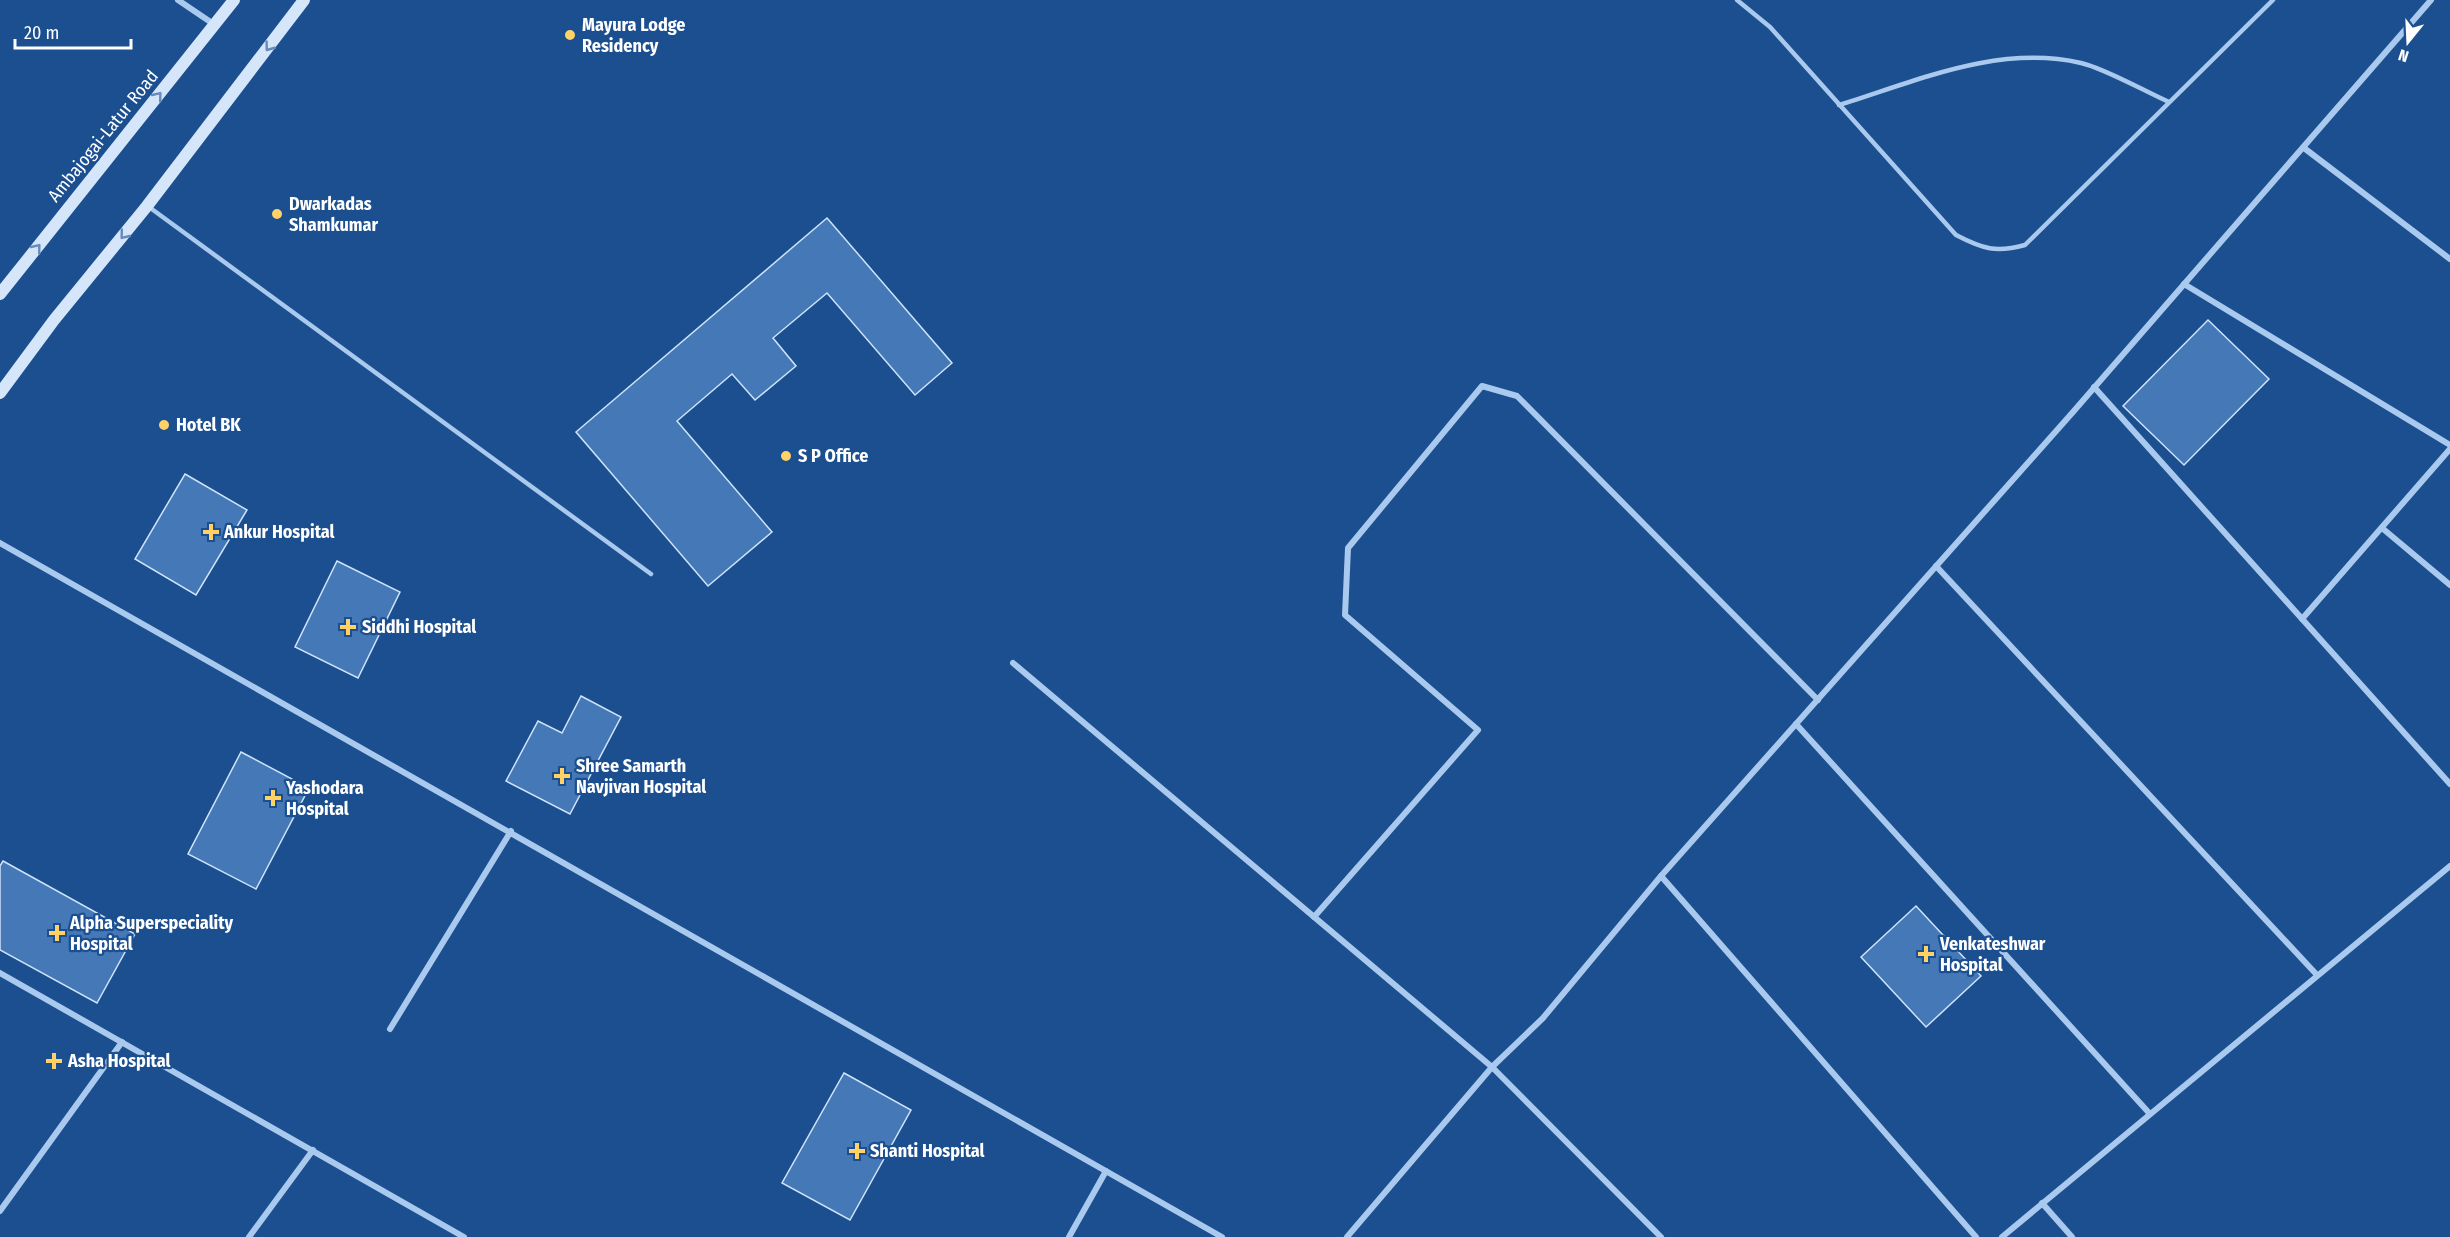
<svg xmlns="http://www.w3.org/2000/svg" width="2450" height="1237" font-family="'Fira Sans Condensed',sans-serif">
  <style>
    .building { fill: #4478b7; stroke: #cfe3fa; stroke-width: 1.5 }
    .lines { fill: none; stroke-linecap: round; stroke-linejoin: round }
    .lane { stroke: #a9c9ee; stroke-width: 4.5 }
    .street { stroke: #a9c9ee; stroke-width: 6 }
    .secondary { stroke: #d6e6fa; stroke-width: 12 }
    .oneway { stroke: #668bba }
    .poi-dot { fill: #ffd166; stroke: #1b4f8f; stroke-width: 2 }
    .labels { text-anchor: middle; stroke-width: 4.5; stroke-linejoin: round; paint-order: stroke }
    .poi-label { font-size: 18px; font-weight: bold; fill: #fff; stroke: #1b4f8f; text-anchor: start }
    .street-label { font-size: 18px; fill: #fff; stroke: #1b4f8f }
  </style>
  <rect width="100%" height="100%" fill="#1b4f8f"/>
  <g class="building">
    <path d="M 827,218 L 952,363 L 915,395 L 827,293 L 773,338 L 796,366 L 755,400 L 732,374 L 677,421 L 772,532 L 708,586 L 576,432 Z"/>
    <path d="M 2208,320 L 2269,379 L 2184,465 L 2123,406 Z"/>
    <path d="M 185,474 L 247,510 L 196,595 L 135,559 Z"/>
    <path d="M 337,561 L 400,592 L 358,678 L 295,647 Z"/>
    <path d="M 581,696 L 621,717 L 570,814 L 506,781 L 538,721 L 562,733 Z"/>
    <path d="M 241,752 L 309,788 L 256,889 L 188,854 Z"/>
    <path d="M 3,861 L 135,934 L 97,1003 L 0,950 L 0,866 Z"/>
    <path d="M 1916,906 L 1981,976 L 1926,1027 L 1861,957 Z"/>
    <path d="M 844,1073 L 911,1110 L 850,1220 L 782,1183 Z"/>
  </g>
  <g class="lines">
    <g class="lane">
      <path d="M 1737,0 L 1770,27 L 1956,235 C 1983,249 1996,253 2025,245 L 2273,0"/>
      <path d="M 1839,105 C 1917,81 1998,44 2081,63 C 2104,68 2146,92 2169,102"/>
      <path d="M 149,207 L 651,574"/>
    </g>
    <g class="street">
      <path d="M 178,0 L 215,25"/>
      <path d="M 2304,148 L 2450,259"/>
      <path d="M 2184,284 L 2450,445"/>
      <path d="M 2094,387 L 2450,784"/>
      <path d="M 2382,528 L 2450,585"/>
      <path d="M 0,543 L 1222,1237"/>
      <path d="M 1936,566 L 2317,975"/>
      <path d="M 2302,619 L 2450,449"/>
      <path d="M 1013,663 L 1492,1067 L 1661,1237"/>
      <path d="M 1796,724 L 2150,1114"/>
      <path d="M 1661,876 L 1976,1237"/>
      <path d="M 1314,917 L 1478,730 L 1345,615 L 1348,548 L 1482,386 L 1517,396 L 1818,700"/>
      <path d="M 0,973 L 464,1237"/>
      <path d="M 390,1029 L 511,831"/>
      <path d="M 2042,1203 L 2072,1237"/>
      <path d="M 0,1211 L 122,1042"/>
      <path d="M 249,1237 L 313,1150"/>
      <path d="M 1069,1237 L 1106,1171"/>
      <path d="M 1347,1237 L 1492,1067 L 1543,1018 L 1661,876 L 2073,412 L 2431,0"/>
      <path d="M 2002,1237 L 2450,866"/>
    </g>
    <g class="secondary">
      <path d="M 0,294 L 234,0"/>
      <path d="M 0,393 L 54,320 L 147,206 L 304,0"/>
    </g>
  </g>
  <defs><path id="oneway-chevron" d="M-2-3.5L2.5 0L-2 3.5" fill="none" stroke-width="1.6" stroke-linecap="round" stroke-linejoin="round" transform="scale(1.5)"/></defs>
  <g class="oneway">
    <use href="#oneway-chevron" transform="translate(269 47) rotate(127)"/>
    <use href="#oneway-chevron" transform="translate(158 96) rotate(-51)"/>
    <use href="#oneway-chevron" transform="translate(124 235) rotate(129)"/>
    <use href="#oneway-chevron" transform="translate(37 248) rotate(-51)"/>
  </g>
  <g class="poi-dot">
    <circle cx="570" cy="35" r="6"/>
    <circle cx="277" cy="214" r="6"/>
    <circle cx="164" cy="425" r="6"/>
    <circle cx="786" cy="456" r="6"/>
    <path d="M208 523h6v6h6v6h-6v6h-6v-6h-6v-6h6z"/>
    <path d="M345 618h6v6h6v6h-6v6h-6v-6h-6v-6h6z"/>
    <path d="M559 767h6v6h6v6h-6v6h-6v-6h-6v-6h6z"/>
    <path d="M270 789h6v6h6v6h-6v6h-6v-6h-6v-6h6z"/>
    <path d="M54 924h6v6h6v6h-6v6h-6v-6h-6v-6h6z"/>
    <path d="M1923 945h6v6h6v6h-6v6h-6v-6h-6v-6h6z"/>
    <path d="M51 1052h6v6h6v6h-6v6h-6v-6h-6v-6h6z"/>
    <path d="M854 1142h6v6h6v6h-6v6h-6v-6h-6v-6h6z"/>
  </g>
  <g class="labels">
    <g class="poi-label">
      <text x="582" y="31">Mayura Lodge<tspan x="582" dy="21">Residency</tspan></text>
      <text x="289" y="210">Dwarkadas<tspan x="289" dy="21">Shamkumar</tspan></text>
      <text x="176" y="431">Hotel BK</text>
      <text x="798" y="462">S P Office</text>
      <text x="224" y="538">Ankur Hospital</text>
      <text x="362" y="633">Siddhi Hospital</text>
      <text x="576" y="772">Shree Samarth<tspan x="576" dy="21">Navjivan Hospital</tspan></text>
      <text x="286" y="794">Yashodara<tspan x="286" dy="21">Hospital</tspan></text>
      <text x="70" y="929">Alpha Superspeciality<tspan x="70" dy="21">Hospital</tspan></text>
      <text x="1940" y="950">Venkateshwar<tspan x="1940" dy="21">Hospital</tspan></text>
      <text x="68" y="1067">Asha Hospital</text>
      <text x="870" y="1157">Shanti Hospital</text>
    </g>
    <g class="street-label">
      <text transform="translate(103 136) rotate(-51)" y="6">Ambajogai-Latur Road</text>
    </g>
  </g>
  <g transform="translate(2408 42) rotate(198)" stroke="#1b4f8f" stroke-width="4.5" paint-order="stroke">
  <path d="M0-4.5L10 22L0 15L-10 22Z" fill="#ffffff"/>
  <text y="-9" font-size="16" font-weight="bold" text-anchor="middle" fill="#ffffff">N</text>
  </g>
  <path d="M15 39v9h116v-9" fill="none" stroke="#ffffff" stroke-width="3"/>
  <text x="24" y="39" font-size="18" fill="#ffffff" stroke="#1b4f8f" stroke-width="4.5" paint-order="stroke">20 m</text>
</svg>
